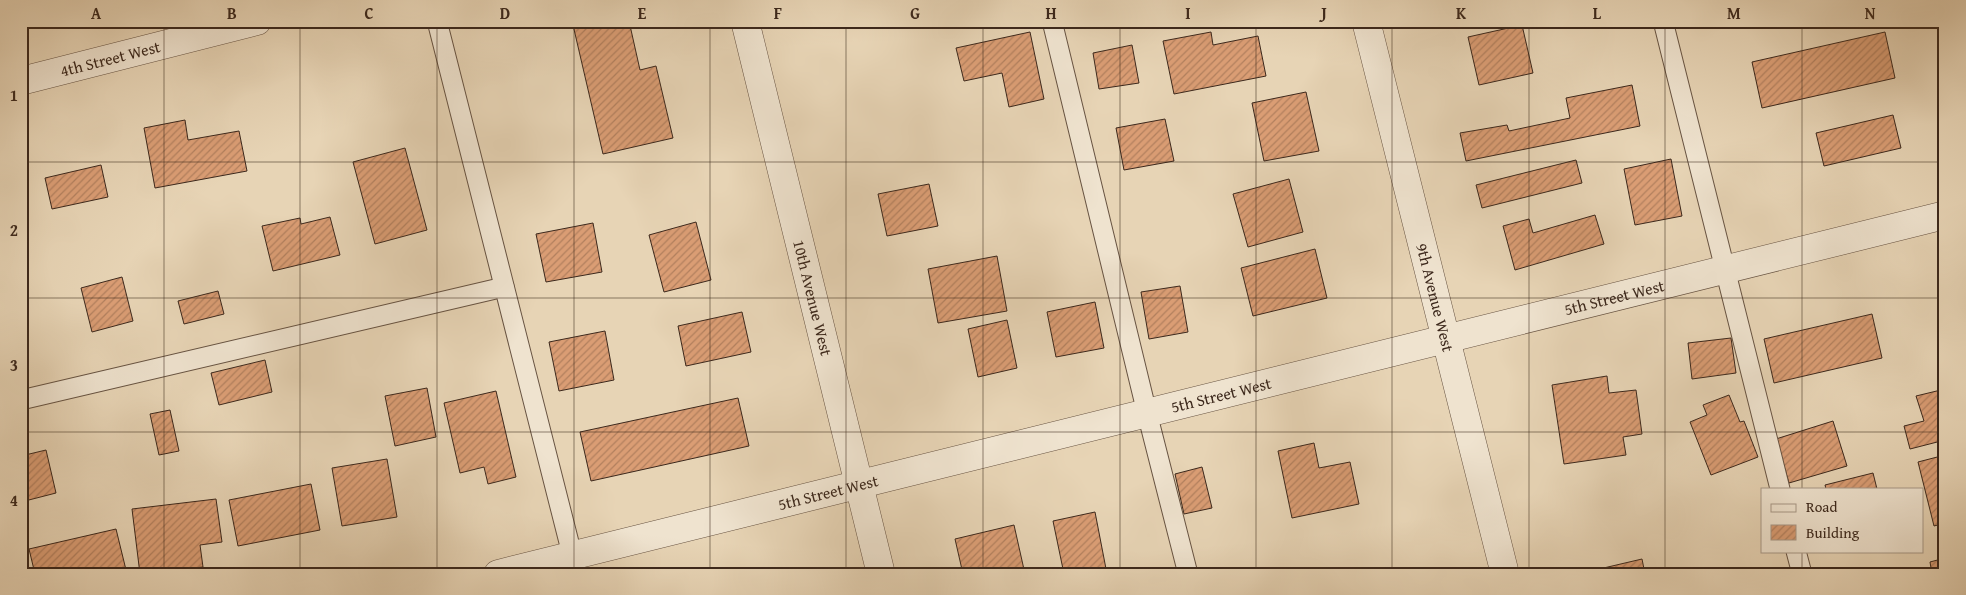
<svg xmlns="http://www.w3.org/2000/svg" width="1966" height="595" font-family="'Gentium Book Plus',serif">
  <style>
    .building { fill: url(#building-hatch); stroke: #3c281c }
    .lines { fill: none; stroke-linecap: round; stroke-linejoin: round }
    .service-casing { stroke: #675342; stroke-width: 21 }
    .minor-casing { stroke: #675342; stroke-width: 29 }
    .service { stroke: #efe3cf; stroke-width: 19 }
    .minor { stroke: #efe3cf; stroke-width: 28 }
    .grid { fill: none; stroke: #3c281c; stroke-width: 1; stroke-opacity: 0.55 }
    .labels { text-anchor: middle; stroke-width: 5; stroke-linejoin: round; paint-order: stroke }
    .street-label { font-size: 16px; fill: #3c281c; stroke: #efe3cf }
    .neatline { fill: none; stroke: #3c281c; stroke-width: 2 }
    .grid-label { font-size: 16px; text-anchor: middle; font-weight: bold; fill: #3c281c }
  </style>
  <defs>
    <pattern id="building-hatch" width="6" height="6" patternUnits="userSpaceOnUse" patternTransform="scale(1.25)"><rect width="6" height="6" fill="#da9d74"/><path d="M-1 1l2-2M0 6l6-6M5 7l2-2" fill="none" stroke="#b2805e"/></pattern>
  </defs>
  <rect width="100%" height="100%" fill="#e7d4b5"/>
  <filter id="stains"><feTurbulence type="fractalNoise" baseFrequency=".004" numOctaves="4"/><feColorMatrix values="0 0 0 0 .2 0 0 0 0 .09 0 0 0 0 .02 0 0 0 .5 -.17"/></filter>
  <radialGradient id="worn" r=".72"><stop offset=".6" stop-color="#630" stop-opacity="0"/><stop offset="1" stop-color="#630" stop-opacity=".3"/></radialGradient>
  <g class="building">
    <path d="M 587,21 L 629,21 L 640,70 L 656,66 L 673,138 L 603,154 L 573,25 Z"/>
    <path d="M 1522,25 L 1533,73 L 1479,85 L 1468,37 Z"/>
    <path d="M 1030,32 L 1044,99 L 1009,107 L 1002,73 L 964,81 L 956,48 Z"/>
    <path d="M 1211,32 L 1213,45 L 1258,36 L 1266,76 L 1174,94 L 1163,41 Z"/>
    <path d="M 1885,32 L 1895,78 L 1762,108 L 1752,62 Z"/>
    <path d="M 1132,45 L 1139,83 L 1099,89 L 1093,53 Z"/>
    <path d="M 1632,85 L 1640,126 L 1466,161 L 1460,133 L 1507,125 L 1509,131 L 1570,118 L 1566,98 Z"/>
    <path d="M 1306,92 L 1319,151 L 1264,161 L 1252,103 Z"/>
    <path d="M 1893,115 L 1901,148 L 1824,166 L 1816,133 Z"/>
    <path d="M 1165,119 L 1174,161 L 1124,170 L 1116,128 Z"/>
    <path d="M 185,120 L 188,140 L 239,131 L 247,171 L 155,188 L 144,128 Z"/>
    <path d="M 405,148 L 427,230 L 375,244 L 353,162 Z"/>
    <path d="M 1671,159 L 1682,216 L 1635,225 L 1624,169 Z"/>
    <path d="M 1576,160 L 1582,183 L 1482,208 L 1476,185 Z"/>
    <path d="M 101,165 L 108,197 L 52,209 L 45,178 Z"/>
    <path d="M 1289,179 L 1303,232 L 1248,247 L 1233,194 Z"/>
    <path d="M 929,184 L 938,226 L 887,236 L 878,194 Z"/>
    <path d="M 1595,215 L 1604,244 L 1515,270 L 1503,226 L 1529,219 L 1533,233 Z"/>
    <path d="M 330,217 L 340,255 L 273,271 L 262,226 L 300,218 L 301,224 Z"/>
    <path d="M 696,222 L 711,280 L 664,292 L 649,235 Z"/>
    <path d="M 593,223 L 602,272 L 546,282 L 536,234 Z"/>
    <path d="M 1315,249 L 1327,298 L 1253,316 L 1241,268 Z"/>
    <path d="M 997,256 L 1007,311 L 938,323 L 928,269 Z"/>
    <path d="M 122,277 L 133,321 L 92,332 L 81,288 Z"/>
    <path d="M 1180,286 L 1188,332 L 1149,339 L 1141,292 Z"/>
    <path d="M 218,291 L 224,314 L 184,324 L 178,301 Z"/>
    <path d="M 1095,302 L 1104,348 L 1056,357 L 1047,312 Z"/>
    <path d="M 742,312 L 751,352 L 686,366 L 678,326 Z"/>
    <path d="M 1872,314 L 1882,358 L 1774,383 L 1764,339 Z"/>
    <path d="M 1007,320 L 1017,368 L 978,377 L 968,329 Z"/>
    <path d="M 605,331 L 614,380 L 559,391 L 549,342 Z"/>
    <path d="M 1731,338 L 1736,373 L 1692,379 L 1688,343 Z"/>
    <path d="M 265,360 L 272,392 L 219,405 L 211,373 Z"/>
    <path d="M 1607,376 L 1609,393 L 1636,390 L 1642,434 L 1623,437 L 1626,455 L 1564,464 L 1552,385 Z"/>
    <path d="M 427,388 L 436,437 L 395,446 L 385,396 Z"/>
    <path d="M 1945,389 L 1945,440 L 1910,449 L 1904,426 L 1924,421 L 1916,396 Z"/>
    <path d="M 496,391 L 516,477 L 488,484 L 484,467 L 460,473 L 444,403 Z"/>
    <path d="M 1729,395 L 1740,422 L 1744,421 L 1758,457 L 1711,475 L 1690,422 L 1707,415 L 1703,405 Z"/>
    <path d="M 738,398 L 749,446 L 591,481 L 580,432 Z"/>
    <path d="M 170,410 L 179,451 L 159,455 L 150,414 Z"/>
    <path d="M 1833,421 L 1847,466 L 1789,483 L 1776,439 Z"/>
    <path d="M 1314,443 L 1319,468 L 1350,462 L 1359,504 L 1292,518 L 1278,451 Z"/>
    <path d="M 46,450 L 56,493 L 21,502 L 21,456 Z"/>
    <path d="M 1945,455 L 1945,523 L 1934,526 L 1918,462 Z"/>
    <path d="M 387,459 L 397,517 L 342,526 L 332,468 Z"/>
    <path d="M 1202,467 L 1212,508 L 1184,514 L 1175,474 Z"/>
    <path d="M 1873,473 L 1877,489 L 1826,489 L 1825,485 Z"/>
    <path d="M 311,484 L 320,530 L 238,546 L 229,500 Z"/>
    <path d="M 216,499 L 222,542 L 200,545 L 203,567 L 140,574 L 132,509 Z"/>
    <path d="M 1095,512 L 1107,574 L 1064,574 L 1053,521 Z"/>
    <path d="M 1014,525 L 1025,574 L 963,574 L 955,539 Z"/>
    <path d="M 116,529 L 127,574 L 35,574 L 29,549 Z"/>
    <path d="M 25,556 L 28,574 L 21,574 L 21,557 Z"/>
    <path d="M 1945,558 L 1945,574 L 1932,574 L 1930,562 Z"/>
    <path d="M 1642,559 L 1645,574 L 1578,574 Z"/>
  </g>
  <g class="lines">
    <g class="service-casing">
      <g id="service">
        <path d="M 437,21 L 577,574"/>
        <path d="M 1052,21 L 1147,413 L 1188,574"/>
        <path d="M 1663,21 L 1780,489"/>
        <path d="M 21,400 L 504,287"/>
        <path d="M 1796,551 L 1802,574"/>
      </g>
    </g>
    <g class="minor-casing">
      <g id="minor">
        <path id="s1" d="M 745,21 L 881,574"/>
        <path id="s2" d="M 1366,21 L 1505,574"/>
        <path id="s3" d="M 21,81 L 257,21"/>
        <path id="s4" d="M 498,574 L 1945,215"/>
      </g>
    </g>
    <use href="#service" class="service"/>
    <use href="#minor" class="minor"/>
  </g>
  <path class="grid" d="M 164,21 L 164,574M 300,21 L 300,574M 437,21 L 437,574M 574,21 L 574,574M 710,21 L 710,574M 846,21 L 846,574M 983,21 L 983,574M 1120,21 L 1120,574M 1256,21 L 1256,574M 1392,21 L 1392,574M 1529,21 L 1529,574M 1665,21 L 1665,574M 1802,21 L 1802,489M 21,162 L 1945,162M 21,298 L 1945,298M 21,432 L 1945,432M 1802,551 L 1802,574"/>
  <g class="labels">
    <g class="street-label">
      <text dy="6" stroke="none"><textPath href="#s3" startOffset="92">4th Street West</textPath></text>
      <text dy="6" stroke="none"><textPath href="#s4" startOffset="1150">5th Street West</textPath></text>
      <text dy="6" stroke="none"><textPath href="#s1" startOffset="285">10th Avenue West</textPath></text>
      <text dy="6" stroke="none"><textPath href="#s2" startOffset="285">9th Avenue West</textPath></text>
      <text dy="6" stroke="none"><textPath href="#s4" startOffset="745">5th Street West</textPath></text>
      <text dy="6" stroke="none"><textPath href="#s4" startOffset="340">5th Street West</textPath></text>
    </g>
  </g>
  <rect width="1966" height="595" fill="none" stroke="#e7d4b5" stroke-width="55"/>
  <rect x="1761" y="488" width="162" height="65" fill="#efe3cf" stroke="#a79887"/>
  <rect x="1771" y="504" width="25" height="8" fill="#efe3cf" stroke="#a79887"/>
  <text x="1806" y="512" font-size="15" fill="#3c281c">Road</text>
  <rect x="1771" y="525" width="25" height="15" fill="url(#building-hatch)" stroke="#a79887"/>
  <text x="1806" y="538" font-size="15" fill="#3c281c">Building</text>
  <rect x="28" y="28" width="1910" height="540" class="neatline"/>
  <g class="grid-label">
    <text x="96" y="19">A</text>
    <text x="232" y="19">B</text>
    <text x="369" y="19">C</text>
    <text x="505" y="19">D</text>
    <text x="642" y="19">E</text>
    <text x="778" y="19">F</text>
    <text x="915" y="19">G</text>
    <text x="1051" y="19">H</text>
    <text x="1188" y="19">I</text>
    <text x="1324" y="19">J</text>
    <text x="1461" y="19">K</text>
    <text x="1597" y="19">L</text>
    <text x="1734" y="19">M</text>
    <text x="1870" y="19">N</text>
    <text x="14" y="101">1</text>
    <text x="14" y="236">2</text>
    <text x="14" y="371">3</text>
    <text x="14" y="506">4</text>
  </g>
  <rect width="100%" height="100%" filter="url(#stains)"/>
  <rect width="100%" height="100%" fill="url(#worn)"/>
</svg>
